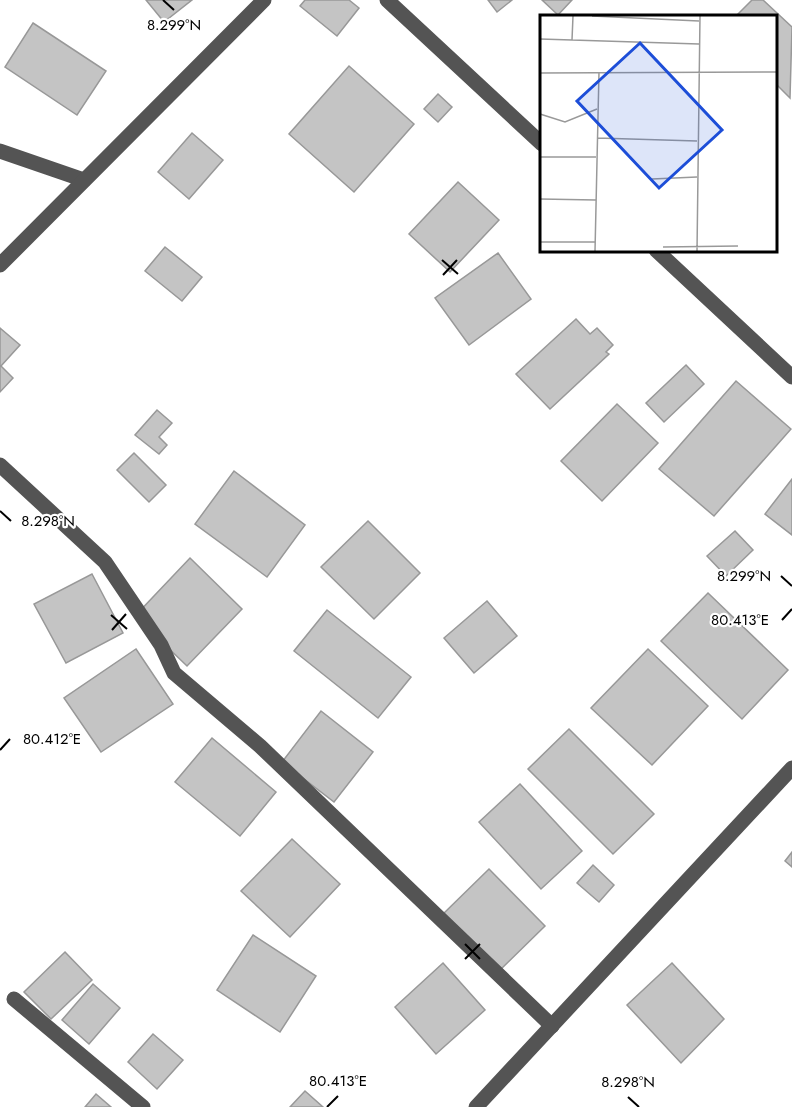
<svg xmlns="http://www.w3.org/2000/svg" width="792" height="1107" font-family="Jost,sans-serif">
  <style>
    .building { fill: #c4c4c4; stroke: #989898; stroke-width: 1.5 }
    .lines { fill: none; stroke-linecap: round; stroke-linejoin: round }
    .minor { stroke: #545454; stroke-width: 15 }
    .ticks { fill: none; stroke: #000; stroke-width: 2 }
    .inset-road { fill: none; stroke: #999; stroke-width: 1.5 }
    .view { fill: #1d4ed8; fill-opacity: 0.15; stroke: #1d4ed8; stroke-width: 3 }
    .inset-edge { fill: none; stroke: #000; stroke-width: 3 }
    .ticks-label { font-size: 15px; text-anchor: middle; fill: #000; stroke: #fff; stroke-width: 4.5; stroke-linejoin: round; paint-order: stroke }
  </style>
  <rect width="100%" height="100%" fill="#fff"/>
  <g class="building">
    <path d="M 146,0 L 192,0 L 164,22 Z"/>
    <path d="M 305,0 L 349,0 L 359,8 L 337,36 L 300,6 Z"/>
    <path d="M 488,0 L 512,0 L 497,12 Z"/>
    <path d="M 542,0 L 572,0 L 558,15 Z"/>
    <path d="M 752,0 L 763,0 L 792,27 L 790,98 L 776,84 L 776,16 L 736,16 Z"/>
    <path d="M 33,23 L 106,71 L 77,115 L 5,67 Z"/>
    <path d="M 349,66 L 414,124 L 354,192 L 289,134 Z"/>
    <path d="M 438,94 L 452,107 L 438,122 L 424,109 Z"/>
    <path d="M 192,133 L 223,160 L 189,199 L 158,172 Z"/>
    <path d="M 458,182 L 499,220 L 450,272 L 409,234 Z"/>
    <path d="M 165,247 L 202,277 L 182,301 L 145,271 Z"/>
    <path d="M 498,253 L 531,299 L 469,345 L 435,298 Z"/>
    <path d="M 576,319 L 590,334 L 597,328 L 613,345 L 606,352 L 609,354 L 550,409 L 516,374 Z"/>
    <path d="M 0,328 L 20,345 L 1,366 L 13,378 L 0,392 Z"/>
    <path d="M 686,365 L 704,384 L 664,422 L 646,403 Z"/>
    <path d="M 736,381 L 791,429 L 714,516 L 659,469 Z"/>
    <path d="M 617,404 L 658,443 L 602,501 L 561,461 Z"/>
    <path d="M 157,410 L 172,423 L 159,437 L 167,445 L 159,454 L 135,435 Z"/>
    <path d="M 134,453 L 166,485 L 149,502 L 117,470 Z"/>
    <path d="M 234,471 L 305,525 L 267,577 L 195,524 Z"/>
    <path d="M 792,479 L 792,535 L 765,514 Z"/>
    <path d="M 368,521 L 420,573 L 374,619 L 321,567 Z"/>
    <path d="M 735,531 L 753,550 L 726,576 L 707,556 Z"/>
    <path d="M 190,558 L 242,609 L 187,666 L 135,616 Z"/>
    <path d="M 92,574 L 123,633 L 66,663 L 34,604 Z"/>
    <path d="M 708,593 L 788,670 L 742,719 L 661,641 Z"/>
    <path d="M 487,601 L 517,636 L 474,673 L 444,638 Z"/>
    <path d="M 327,610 L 411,677 L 378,718 L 294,651 Z"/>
    <path d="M 136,649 L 173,704 L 101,752 L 64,698 Z"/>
    <path d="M 648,649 L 708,706 L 652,765 L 591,708 Z"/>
    <path d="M 321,711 L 373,752 L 334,802 L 282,762 Z"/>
    <path d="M 569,729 L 654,814 L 613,854 L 528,769 Z"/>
    <path d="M 212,738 L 276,792 L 240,836 L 175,782 Z"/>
    <path d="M 520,784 L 582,851 L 541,889 L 479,822 Z"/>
    <path d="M 292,839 L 340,884 L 290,937 L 241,891 Z"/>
    <path d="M 792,852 L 792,867 L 785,861 Z"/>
    <path d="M 593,865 L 614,885 L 599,902 L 577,883 Z"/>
    <path d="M 489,869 L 545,926 L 497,973 L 441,916 Z"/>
    <path d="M 253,935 L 316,976 L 280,1032 L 217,990 Z"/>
    <path d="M 65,952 L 92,980 L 51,1019 L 24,992 Z"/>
    <path d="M 443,963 L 485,1010 L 436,1054 L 395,1007 Z"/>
    <path d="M 672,963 L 724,1019 L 681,1063 L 627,1005 Z"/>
    <path d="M 93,984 L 120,1008 L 89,1044 L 62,1020 Z"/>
    <path d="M 153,1034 L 183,1060 L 157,1089 L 128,1062 Z"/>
    <path d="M 305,1091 L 323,1107 L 290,1107 Z"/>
    <path d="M 96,1094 L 111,1107 L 85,1107 Z"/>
  </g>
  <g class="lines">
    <g class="minor">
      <path d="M 387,0 L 542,144"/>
      <path d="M 0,151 L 84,180"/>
      <path d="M 656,250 L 792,377"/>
      <path d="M 0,265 L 264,0"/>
      <path d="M 0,465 L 105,562 L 161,645 L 174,673 L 260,746 L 552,1026"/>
      <path d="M 14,999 L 143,1107"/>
      <path d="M 476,1107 L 792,768"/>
    </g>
  </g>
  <path class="ticks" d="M 163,0 L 174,10M 442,260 L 458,274M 443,275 L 457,260M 0,511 L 11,521M 781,576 L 792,586M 111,615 L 127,629M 782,620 L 792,609M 112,630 L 126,614M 0,750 L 10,739M 465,944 L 480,959M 465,959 L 480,944M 628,1097 L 639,1107M 327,1107 L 338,1096"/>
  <g transform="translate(540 15)">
    <rect width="237" height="237" fill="#fff"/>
    <path class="inset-road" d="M 52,1 L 159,6M 0,24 L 159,29M 32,25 L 33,1M 0,58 L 237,57M 0,99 L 25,107 L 57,94M 57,123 L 157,126M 0,142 L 56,142M 112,164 L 157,162M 0,184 L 56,185M 0,227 L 55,227M 123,232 L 198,231M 55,236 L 59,57M 157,236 L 160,1"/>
    <path class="view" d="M 100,28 L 182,115 L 119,173 L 37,86 Z"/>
    <rect width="237" height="237" class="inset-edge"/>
  </g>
  <g class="ticks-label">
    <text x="174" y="30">8.299°N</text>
    <text x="48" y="526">8.298°N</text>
    <text x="744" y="581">8.299°N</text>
    <text x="740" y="625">80.413°E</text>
    <text x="52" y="744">80.412°E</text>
    <text x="338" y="1086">80.413°E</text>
    <text x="628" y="1087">8.298°N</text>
  </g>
</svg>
